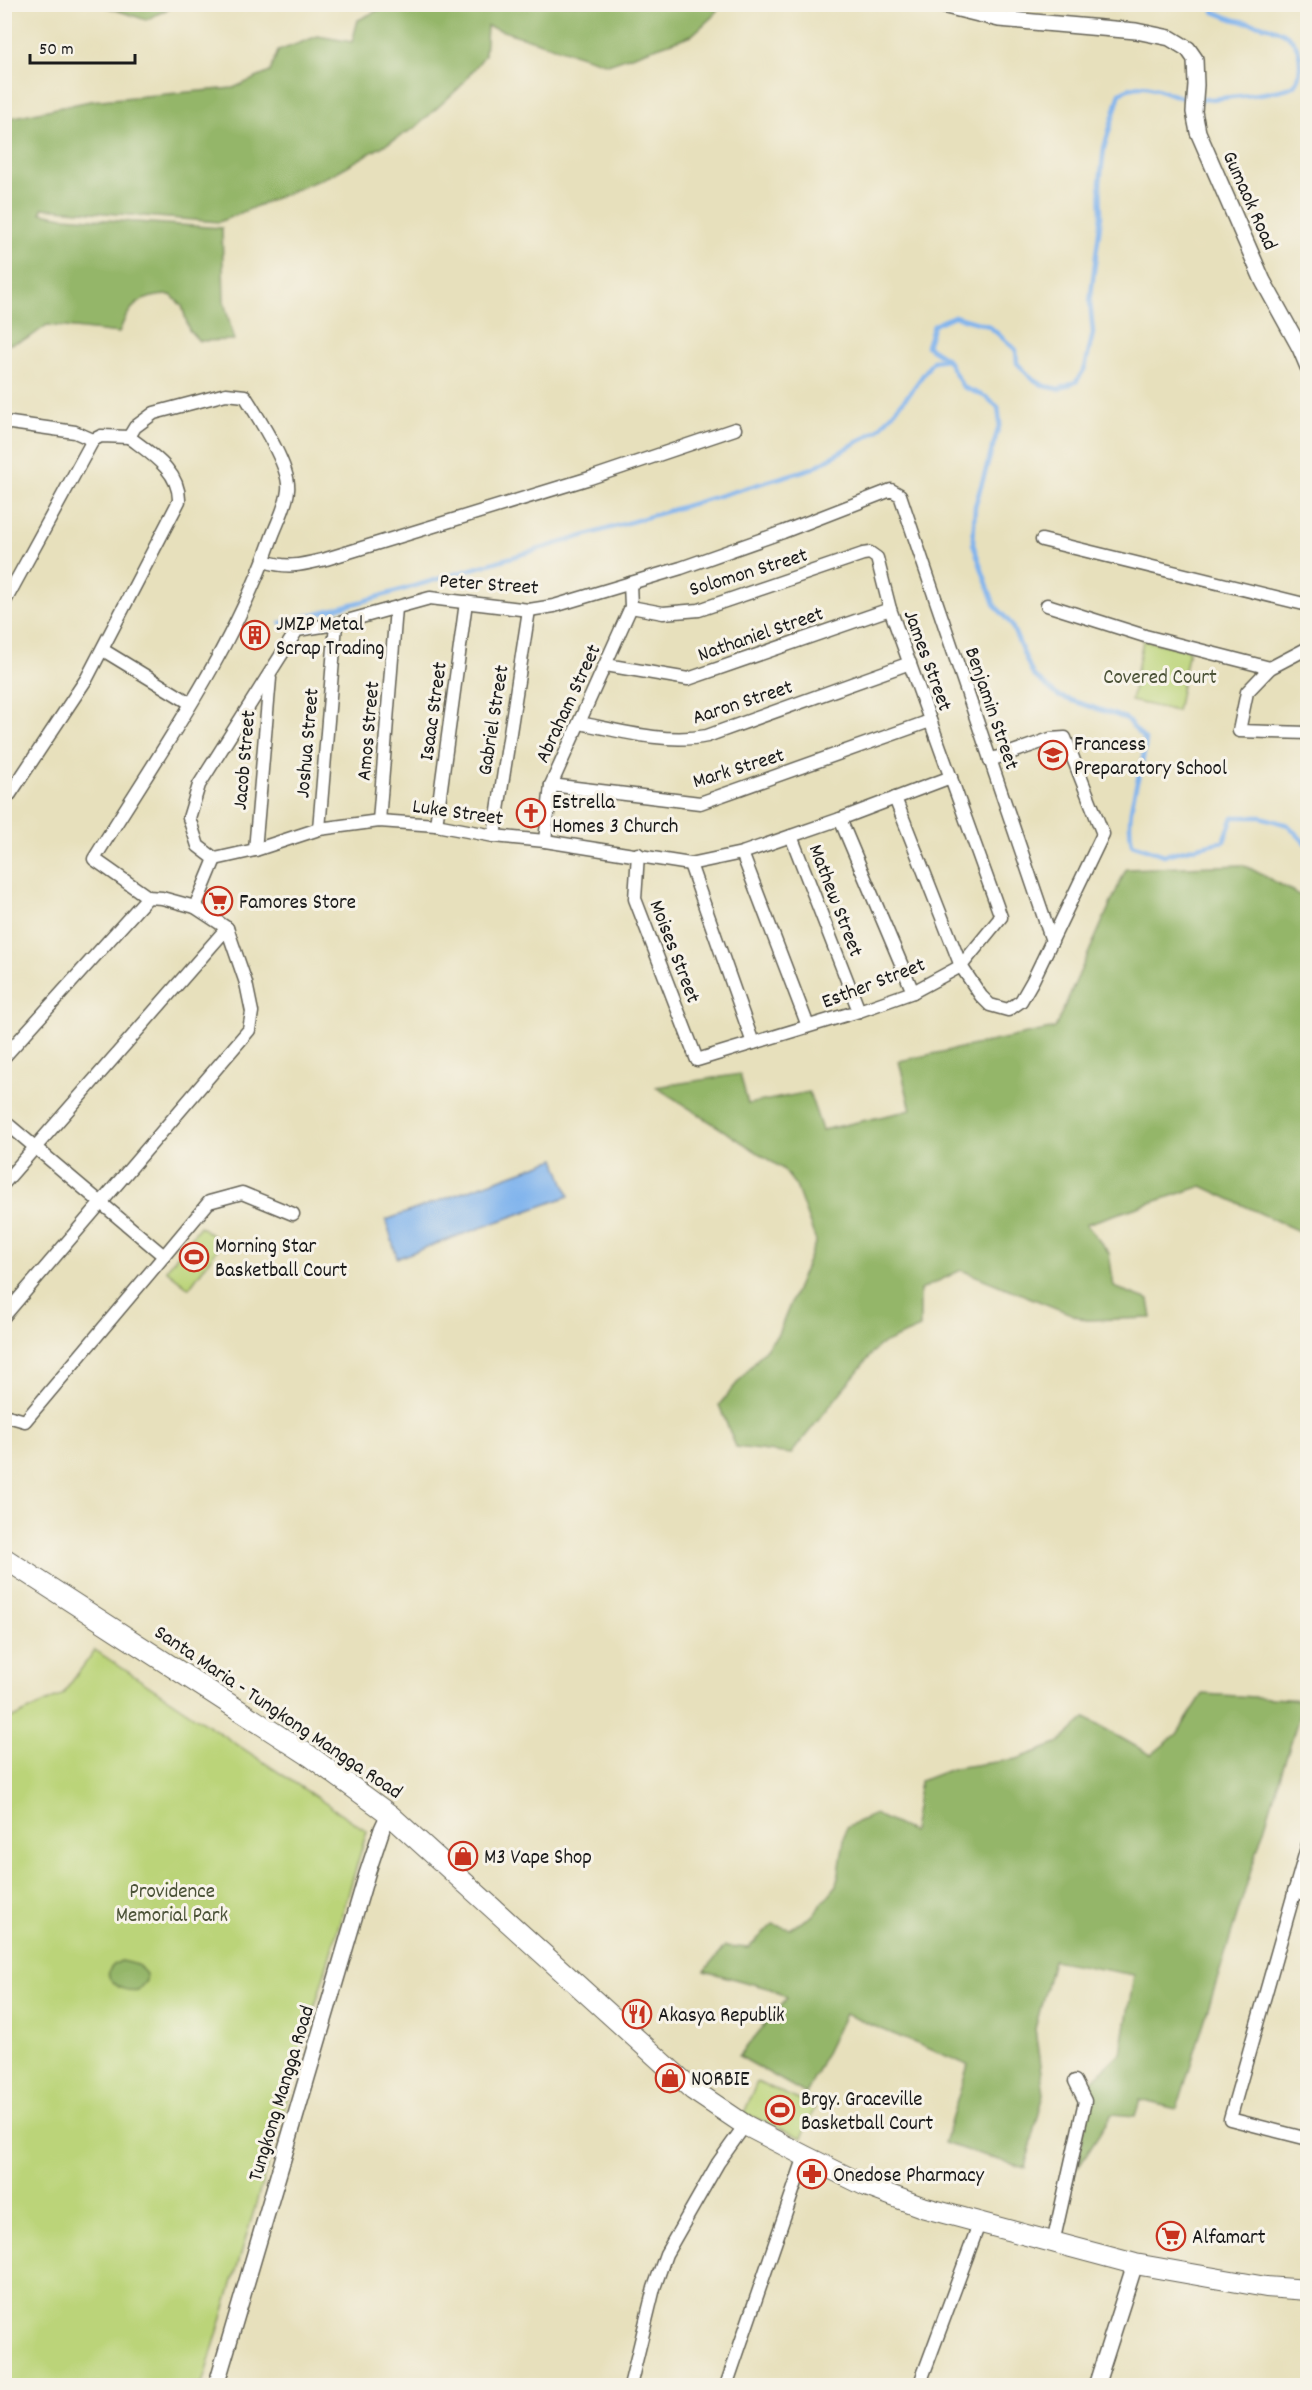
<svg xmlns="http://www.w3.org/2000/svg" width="1312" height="2390" font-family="Dekko,sans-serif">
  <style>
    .green { fill: #bbd479; stroke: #6c784a; stroke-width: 1.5 }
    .forest { fill: #94b669; stroke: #586942; stroke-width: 1.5 }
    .water { fill: #7fb3ed; stroke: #4e6884; stroke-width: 1.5 }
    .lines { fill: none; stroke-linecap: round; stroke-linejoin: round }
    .stream { stroke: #7fb3ed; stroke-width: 4.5 }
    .minor-casing { stroke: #636154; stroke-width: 15 }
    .tertiary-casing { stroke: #636154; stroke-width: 18 }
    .primary-casing { stroke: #636154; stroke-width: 22 }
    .minor { stroke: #fff; stroke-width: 12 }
    .tertiary { stroke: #fff; stroke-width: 15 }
    .primary { stroke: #fff; stroke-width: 20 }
    .labels { text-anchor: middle; stroke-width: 6; stroke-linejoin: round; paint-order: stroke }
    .street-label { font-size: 21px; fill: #1c1c1c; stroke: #f7f3e8 }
    .poi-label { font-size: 21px; fill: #1c1c1c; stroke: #f7f3e8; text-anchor: start }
    .park-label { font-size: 21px; fill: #4c5338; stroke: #f7f3e8 }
  </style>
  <rect width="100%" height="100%" fill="#f7f3e8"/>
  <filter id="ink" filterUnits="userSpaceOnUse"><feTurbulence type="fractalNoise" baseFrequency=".0167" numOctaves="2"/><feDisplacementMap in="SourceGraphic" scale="12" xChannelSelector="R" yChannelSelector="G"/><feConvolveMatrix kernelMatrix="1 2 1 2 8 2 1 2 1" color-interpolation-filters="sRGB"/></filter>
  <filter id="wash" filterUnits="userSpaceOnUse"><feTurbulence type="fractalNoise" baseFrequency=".008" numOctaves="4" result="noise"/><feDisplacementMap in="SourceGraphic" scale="24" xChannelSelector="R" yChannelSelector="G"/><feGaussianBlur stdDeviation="1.35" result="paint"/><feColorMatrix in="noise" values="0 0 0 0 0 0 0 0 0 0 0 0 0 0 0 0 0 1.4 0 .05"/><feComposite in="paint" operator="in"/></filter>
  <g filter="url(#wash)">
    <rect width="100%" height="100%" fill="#e7e0bc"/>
    <g class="green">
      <path d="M 1143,640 L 1189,650 L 1177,711 L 1131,701 Z"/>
      <path d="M 200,1226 L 222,1243 L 189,1288 L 166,1270 Z"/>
      <path d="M 95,1650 L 367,1831 L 202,2385 L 5,2385 L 4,1722 L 62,1695 Z"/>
      <path d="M 757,2082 L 815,2107 L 802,2138 L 744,2113 Z"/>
    </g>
    <g class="forest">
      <path d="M 409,4 L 721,5 L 713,16 L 692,35 L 608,64 L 487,26 L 485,55 L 460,87 L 415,128 L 333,174 L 219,222 L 42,208 L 41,213 L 63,217 L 222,228 L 224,301 L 234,340 L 199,341 L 189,330 L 182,306 L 171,295 C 140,295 128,306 119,333 L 47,325 L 29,338 L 7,345 L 5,343 L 5,119 L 90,101 L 233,88 L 270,72 L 278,51 L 318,36 L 352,42 L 358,20 L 385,7 Z"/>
      <path d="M 101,5 L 176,4 L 176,5 L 146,20 Z"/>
      <path d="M 1244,865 L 1307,899 L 1307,1235 L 1202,1186 L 1086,1224 L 1109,1253 L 1114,1287 L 1149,1300 L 1152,1318 L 1086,1320 L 961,1270 L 920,1290 L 920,1328 L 878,1346 L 791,1454 L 736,1447 L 719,1405 L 778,1334 L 816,1241 L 796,1186 L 783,1169 L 656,1087 L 740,1074 L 748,1104 L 809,1092 L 822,1130 L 911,1110 L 899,1061 L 1055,1028 L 1126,869 Z"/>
      <path d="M 1203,1694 L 1304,1700 L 1177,2109 L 1140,2100 L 1135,2116 L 1112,2114 L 1078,2167 L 1092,2080 L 1121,2053 L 1134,1975 L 1053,1960 L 1035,2029 L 1044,2094 L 1025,2168 L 944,2143 L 968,2065 L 845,2014 L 806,2094 L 739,2056 L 787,1998 L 771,1989 L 705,1971 L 725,1946 L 748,1948 L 773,1924 L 790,1929 L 812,1916 L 837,1885 L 846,1827 L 875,1814 L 912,1832 L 920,1781 L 954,1768 L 1017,1759 L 1057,1744 L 1086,1718 L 1151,1755 L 1177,1734 Z"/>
      <path d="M 121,1961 L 138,1965 L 146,1974 L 146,1981 L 138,1990 C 118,1994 93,1973 121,1961 Z"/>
    </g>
    <path class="water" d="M 555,1159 L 569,1196 L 397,1258 L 386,1220 Z"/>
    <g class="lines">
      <g class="stream">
        <path d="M 1211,4 L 1214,12 C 1221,14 1228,18 1236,20 C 1263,26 1301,27 1300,64 C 1300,71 1299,80 1294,85 C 1285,93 1203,101 1189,99 C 1162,95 1148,76 1120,93 L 1104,148 L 1100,182 L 1101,216 L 1090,302 L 1093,333 L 1085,368 L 1076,382 L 1059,389 L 1044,386 L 1030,377 L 1017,363 L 1016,350 L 989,326 L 954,316 L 934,325 L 927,346 L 947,359 L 963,387 L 986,397 L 998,407 L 1000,423 L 975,506 L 973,544 L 994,604 L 1011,624 L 1033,675 L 1058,696 L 1125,718 L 1146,741 C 1142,777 1124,807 1132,844 L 1164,855 L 1224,841 L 1233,817 L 1261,817 L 1288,825 L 1308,846"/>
        <path d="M 281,623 L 364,601 L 813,468 L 878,430 L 910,393 L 933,361 L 947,359"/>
      </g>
    </g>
  </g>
  <g filter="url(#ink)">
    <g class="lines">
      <g class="minor-casing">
        <g id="minor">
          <path d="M 4,422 L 75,432 L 93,440"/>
          <path d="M 1042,540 L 1308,605"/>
          <path d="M 264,561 C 288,569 301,565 326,559 L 590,478 L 735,429"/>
          <path d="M 4,603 L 93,440 L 101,436 L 129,437 L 135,427 L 154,413 L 226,394 L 245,396 C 257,416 291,467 288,490 C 287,505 277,523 272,537 C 232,653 158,755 94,859 L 148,897 L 162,898 L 195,907 L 227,928 L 246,983 L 252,1012 L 249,1030 L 4,1316"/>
          <path d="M 1047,605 L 1145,636 L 1270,668"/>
          <path d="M 631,607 L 663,613 L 699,610 L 863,554 L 870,553 L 877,558 L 890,609 L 1001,917 L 961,966 L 913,992 L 859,1011 L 697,1060 L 635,899 L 638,854"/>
          <path d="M 1308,648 L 1270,668 L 1247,692 L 1239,731 L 1308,733"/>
          <path d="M 103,650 L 190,703"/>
          <path d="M 606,665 L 688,679 L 890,609"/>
          <path d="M 580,723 C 620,731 666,744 707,736 L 910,663"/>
          <path d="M 551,785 L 700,803 L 930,721"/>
          <path d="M 4,792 L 10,794 L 87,678 L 179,501 C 180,471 151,454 129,437"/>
          <path d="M 895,798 L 961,966 L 981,996 L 990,1005 L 1008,1010 L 1021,1001 L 1033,980 L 1103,834 L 1065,738 L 1050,739 L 990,760"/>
          <path d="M 840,819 L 913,992"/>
          <path d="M 379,821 L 396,608"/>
          <path d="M 436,825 L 466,602"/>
          <path d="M 319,829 L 336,624"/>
          <path d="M 494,836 L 529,610"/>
          <path d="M 791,836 L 859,1011"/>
          <path d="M 545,841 L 551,785 L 631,607 L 630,583"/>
          <path d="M 255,850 L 270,678"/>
          <path d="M 742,853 L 808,1026"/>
          <path d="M 215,859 L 198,846 L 189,818 L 199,785 L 297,630 L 336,624 L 430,598 L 529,610 L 554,606 L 681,568 L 783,532 L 891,490 L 900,495 L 1052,941"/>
          <path d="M 215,859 L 255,850 L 319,829 L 379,821 L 436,825 L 494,836 L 545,841 L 690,864 L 742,853 L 840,819 L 951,777"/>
          <path d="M 690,864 L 753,1043"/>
          <path d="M 195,907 L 215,859"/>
          <path d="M 4,1057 L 148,897"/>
          <path d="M 4,1121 L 164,1256 L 209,1202 L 242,1193 L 293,1214"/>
          <path d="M 4,1183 L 227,928"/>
          <path d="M 4,1415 L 25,1421 L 164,1256"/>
          <path d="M 1308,1844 L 1230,2119 L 1308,2139"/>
          <path d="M 1294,1891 L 1308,1897"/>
          <path d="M 1053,2243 L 1085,2101 L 1075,2081"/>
          <path d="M 630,2386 L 654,2288 L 666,2254 L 718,2163 L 745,2125"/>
          <path d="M 726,2386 L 805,2156"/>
          <path d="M 919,2386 L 979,2224"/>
        </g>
      </g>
      <g class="tertiary-casing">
        <g id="tertiary">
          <path d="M 938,4 L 999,19 L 1136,31 L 1170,38 L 1188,49 L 1195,59 L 1196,85 L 1194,112 L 1198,132 L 1263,281 L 1300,348 L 1308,367"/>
          <path d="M 216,2386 L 367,1874 L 382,1829 L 389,1814"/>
          <path d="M 1096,2386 L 1135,2264"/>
        </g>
      </g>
      <g class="primary-casing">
        <path id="primary" d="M 4,1558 L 310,1756 L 389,1814 L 693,2090 L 745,2125 L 805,2156 L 866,2186 L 922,2207 L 1135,2264 L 1266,2287 L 1308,2290"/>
      </g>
      <use href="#minor" class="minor"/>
      <use href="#tertiary" class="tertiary"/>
      <use href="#primary" class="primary"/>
    </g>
  </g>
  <defs>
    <g id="building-ring" transform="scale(1.5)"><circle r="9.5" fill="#f7f3e8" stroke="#c8321e" stroke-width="1.5"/><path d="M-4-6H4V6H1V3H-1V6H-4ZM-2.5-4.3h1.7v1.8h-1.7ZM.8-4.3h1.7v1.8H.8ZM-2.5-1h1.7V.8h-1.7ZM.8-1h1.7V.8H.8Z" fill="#c8321e"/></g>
    <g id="school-ring" transform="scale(1.5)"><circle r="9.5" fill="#f7f3e8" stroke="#c8321e" stroke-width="1.5"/><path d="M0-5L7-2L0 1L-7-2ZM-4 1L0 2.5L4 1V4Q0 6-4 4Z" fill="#c8321e"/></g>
    <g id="church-ring" transform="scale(1.5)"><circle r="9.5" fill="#f7f3e8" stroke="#c8321e" stroke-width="1.5"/><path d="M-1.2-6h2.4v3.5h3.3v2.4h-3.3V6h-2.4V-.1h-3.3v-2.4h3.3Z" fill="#c8321e"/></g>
    <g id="supermarket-ring" transform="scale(1.5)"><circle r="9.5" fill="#f7f3e8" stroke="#c8321e" stroke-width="1.5"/><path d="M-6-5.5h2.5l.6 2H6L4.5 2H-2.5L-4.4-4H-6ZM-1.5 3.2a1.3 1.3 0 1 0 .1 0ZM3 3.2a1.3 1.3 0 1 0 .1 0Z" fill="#c8321e"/></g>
    <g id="stadium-ring" transform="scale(1.5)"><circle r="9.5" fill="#f7f3e8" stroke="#c8321e" stroke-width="1.5"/><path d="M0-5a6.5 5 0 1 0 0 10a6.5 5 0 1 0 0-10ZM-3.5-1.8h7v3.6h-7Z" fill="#c8321e"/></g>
    <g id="shop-ring" transform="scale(1.5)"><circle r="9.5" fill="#f7f3e8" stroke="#c8321e" stroke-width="1.5"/><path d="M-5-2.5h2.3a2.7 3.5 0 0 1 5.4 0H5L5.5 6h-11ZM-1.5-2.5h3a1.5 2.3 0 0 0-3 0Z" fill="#c8321e"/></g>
    <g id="restaurant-ring" transform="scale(1.5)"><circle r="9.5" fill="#f7f3e8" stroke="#c8321e" stroke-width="1.5"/><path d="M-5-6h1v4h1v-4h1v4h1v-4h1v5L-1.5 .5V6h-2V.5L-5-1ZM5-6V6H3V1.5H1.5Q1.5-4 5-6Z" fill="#c8321e"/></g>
    <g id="pharmacy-ring" transform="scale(1.5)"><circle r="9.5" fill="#f7f3e8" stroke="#c8321e" stroke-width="1.5"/><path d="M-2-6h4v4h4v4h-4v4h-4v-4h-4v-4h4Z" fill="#c8321e"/></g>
  </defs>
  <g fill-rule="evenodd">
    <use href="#building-ring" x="255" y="635"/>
    <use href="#school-ring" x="1053" y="755"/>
    <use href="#church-ring" x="531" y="813"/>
    <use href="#supermarket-ring" x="218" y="901"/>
    <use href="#stadium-ring" x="194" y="1257"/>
    <use href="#shop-ring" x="463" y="1856"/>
    <use href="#restaurant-ring" x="637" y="2014"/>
    <use href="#shop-ring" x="670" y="2078"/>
    <use href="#stadium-ring" x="780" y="2110"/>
    <use href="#pharmacy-ring" x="812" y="2174"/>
    <use href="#supermarket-ring" x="1171" y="2236"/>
  </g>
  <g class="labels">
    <g class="street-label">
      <text transform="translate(1251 200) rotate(66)" y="7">Gumaok Road</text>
      <text transform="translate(748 571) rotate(-17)" y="7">Solomon Street</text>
      <text transform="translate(489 583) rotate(4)" y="7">Peter Street</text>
      <text transform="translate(760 633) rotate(-19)" y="7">Nathaniel Street</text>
      <text transform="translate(929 660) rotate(70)" y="7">James Street</text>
      <text transform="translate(742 701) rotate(-18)" y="7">Aaron Street</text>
      <text transform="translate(567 703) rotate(-65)" y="7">Abraham Street</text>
      <text transform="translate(993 708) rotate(71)" y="7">Benjamin Street</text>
      <text transform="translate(432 711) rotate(-82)" y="7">Isaac Street</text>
      <text transform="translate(492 720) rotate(-81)" y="7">Gabriel Street</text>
      <text transform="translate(367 731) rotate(-85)" y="7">Amos Street</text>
      <text transform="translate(306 743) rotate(-85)" y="7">Joshua Street</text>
      <text transform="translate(243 760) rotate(-85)" y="7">Jacob Street</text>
      <text transform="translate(738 767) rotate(-17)" y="7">Mark Street</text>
      <text transform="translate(458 811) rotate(8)" y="7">Luke Street</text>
      <text transform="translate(837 900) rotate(69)" y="7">Mathew Street</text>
      <text transform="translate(676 951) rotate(69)" y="7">Moises Street</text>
      <text transform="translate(873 982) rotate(-21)" y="7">Esther Street</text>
      <text transform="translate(279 1711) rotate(34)" y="7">Santa Maria - Tungkong Mangga Road</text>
      <text transform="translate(280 2093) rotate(-73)" y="7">Tungkong Mangga Road</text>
    </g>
    <g class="poi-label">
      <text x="276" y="630">JMZP Metal<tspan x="276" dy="24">Scrap Trading</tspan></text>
      <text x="1074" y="750">Francess<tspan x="1074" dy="24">Preparatory School</tspan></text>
      <text x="552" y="808">Estrella<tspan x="552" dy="24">Homes 3 Church</tspan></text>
      <text x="239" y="908">Famores Store</text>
      <text x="215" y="1252">Morning Star<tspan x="215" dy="24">Basketball Court</tspan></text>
      <text x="484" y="1863">M3 Vape Shop</text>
      <text x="658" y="2021">Akasya Republik</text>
      <text x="691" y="2085">NORBIE</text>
      <text x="801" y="2105">Brgy. Graceville<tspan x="801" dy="24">Basketball Court</tspan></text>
      <text x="833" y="2181">Onedose Pharmacy</text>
      <text x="1192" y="2243">Alfamart</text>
    </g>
    <g class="park-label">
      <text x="1160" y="683">Covered Court</text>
      <text x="172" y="1897">Providence<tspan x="172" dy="24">Memorial Park</tspan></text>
    </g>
  </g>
  <rect width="1312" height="2390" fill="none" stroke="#f7f3e8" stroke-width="24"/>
  <path d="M30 54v9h105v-9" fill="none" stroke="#1c1c1c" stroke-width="3"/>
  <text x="39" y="54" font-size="18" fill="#1c1c1c" stroke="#f7f3e8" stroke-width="4.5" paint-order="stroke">50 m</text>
</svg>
